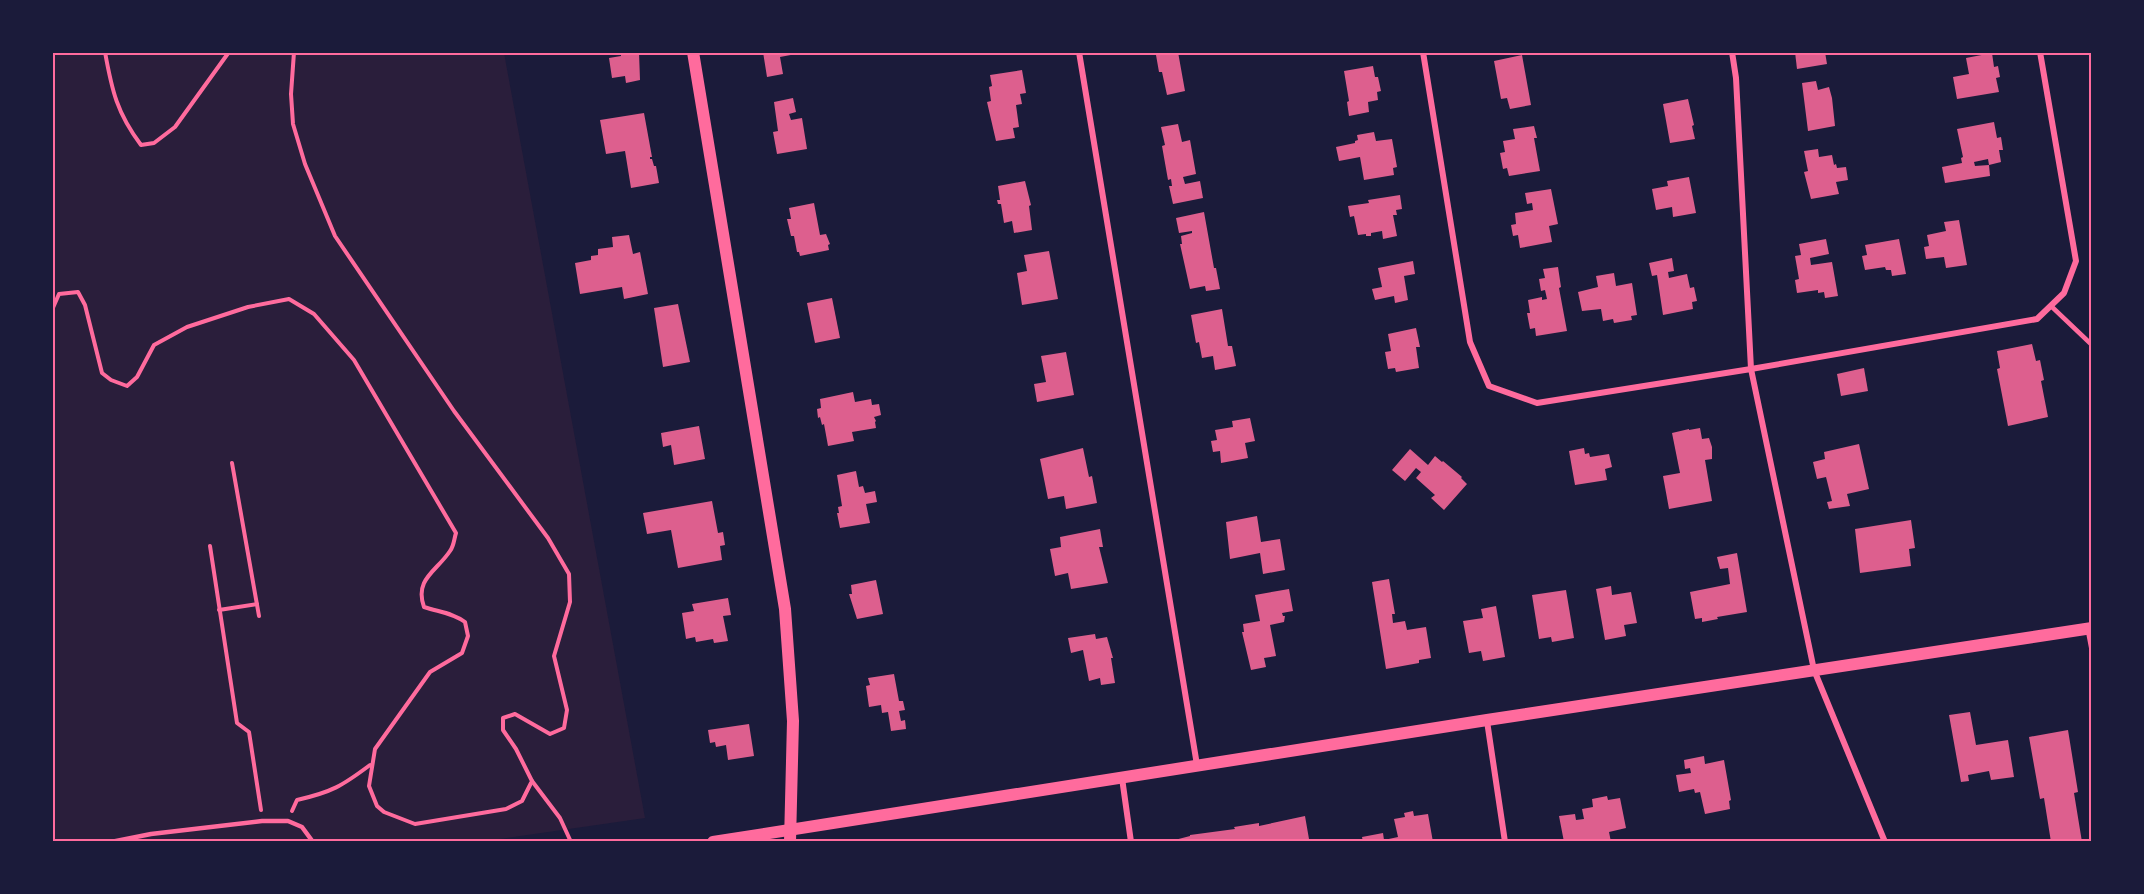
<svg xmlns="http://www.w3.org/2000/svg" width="2144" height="894" font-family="Helvetica,sans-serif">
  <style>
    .green { fill: #2a1e3b }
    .building { fill: #dd5f8e }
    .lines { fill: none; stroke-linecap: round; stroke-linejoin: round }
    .path { stroke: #ff6b9d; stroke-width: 4 }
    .service { stroke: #ff6b9d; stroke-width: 4.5 }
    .minor { stroke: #ff6b9d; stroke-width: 6 }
    .secondary { stroke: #ff6b9d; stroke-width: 12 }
    .neatline { fill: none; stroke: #ff6b9d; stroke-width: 2 }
  </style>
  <rect width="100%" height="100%" fill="#1b1b3a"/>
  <path class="green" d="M 52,53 L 504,53 L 645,818 L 486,841 L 53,841 Z"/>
  <g class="building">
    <path d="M 621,52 L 639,52 L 640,80 L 626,83 L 625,76 L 612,78 L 609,58 L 621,56 Z"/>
    <path d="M 763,52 L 796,52 L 796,54 L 780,57 L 783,74 L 767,77 Z"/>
    <path d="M 1173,52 L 1178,52 L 1185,91 L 1167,95 L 1162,72 L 1159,72 L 1156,55 Z"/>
    <path d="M 1795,52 L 1825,52 L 1827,64 L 1797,69 Z"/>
    <path d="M 1992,53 L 1994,67 L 1998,66 L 2000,77 L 1996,78 L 1999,92 L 1957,99 L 1953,77 L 1969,74 L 1966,58 Z"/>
    <path d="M 1522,55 L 1531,105 L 1510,109 L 1507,98 L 1501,99 L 1494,61 Z"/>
    <path d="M 1373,66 L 1375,77 L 1378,77 L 1381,91 L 1377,92 L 1378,100 L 1368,102 L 1369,112 L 1349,116 L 1347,102 L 1349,101 L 1344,71 Z"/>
    <path d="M 1022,70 L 1026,93 L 1020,94 L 1022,104 L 1016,105 L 1019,127 L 1013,128 L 1015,138 L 996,141 L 987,102 L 991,101 L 989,87 L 992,86 L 990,75 Z"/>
    <path d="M 1816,81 L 1818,90 L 1829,87 L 1832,98 L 1835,126 L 1808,131 L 1802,83 Z"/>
    <path d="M 793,98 L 796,112 L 789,114 L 791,120 L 802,118 L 807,149 L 777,154 L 773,132 L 778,131 L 774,102 Z"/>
    <path d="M 1688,99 L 1694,125 L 1692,126 L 1695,139 L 1670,143 L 1663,104 Z"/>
    <path d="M 644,113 L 652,157 L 650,157 L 650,159 L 652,159 L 654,166 L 656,166 L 659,183 L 631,188 L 625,151 L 606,154 L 600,120 Z"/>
    <path d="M 1994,122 L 1997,138 L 2001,137 L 2003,150 L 1999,150 L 2001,162 L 1989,165 L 1988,159 L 1974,162 L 1975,166 L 1989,165 L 1990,176 L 1945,183 L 1942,167 L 1962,163 L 1961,158 L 1963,157 L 1957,129 Z"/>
    <path d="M 1178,124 L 1182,142 L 1190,140 L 1196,174 L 1183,177 L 1185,184 L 1200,181 L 1203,198 L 1173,204 L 1169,186 L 1172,186 L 1171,179 L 1168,180 L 1162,146 L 1165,145 L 1161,127 Z"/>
    <path d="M 1534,126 L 1537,138 L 1534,138 L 1540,171 L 1509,176 L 1507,168 L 1503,169 L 1500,153 L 1505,152 L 1503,141 L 1515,139 L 1513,129 Z"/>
    <path d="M 1374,132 L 1376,141 L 1392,139 L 1397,167 L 1393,168 L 1394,175 L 1364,180 L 1360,157 L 1339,161 L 1336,147 L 1355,143 L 1355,141 L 1358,140 L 1357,135 Z"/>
    <path d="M 1818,149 L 1819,157 L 1832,155 L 1834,165 L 1836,164 L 1837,168 L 1846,167 L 1848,180 L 1836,182 L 1839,194 L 1811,199 L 1804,172 L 1808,171 L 1804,151 Z"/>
    <path d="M 1689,177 L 1696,213 L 1673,217 L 1672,207 L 1656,210 L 1652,189 L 1668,186 L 1667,181 Z"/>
    <path d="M 1025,181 L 1031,205 L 1029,206 L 1032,230 L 1014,233 L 1012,221 L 1004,223 L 1001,204 L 998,204 L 997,200 L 1000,200 L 998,186 Z"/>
    <path d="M 1551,189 L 1558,224 L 1549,226 L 1552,242 L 1520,248 L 1518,235 L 1513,236 L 1511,225 L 1516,224 L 1515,213 L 1533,210 L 1532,203 L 1527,204 L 1525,193 Z"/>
    <path d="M 1400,195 L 1402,209 L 1396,210 L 1397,215 L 1393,215 L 1397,236 L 1383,239 L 1382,231 L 1371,233 L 1371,236 L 1366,236 L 1366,234 L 1358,235 L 1354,216 L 1350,217 L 1348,206 L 1369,203 L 1368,200 Z"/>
    <path d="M 814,203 L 820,235 L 826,234 L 830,244 L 828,245 L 829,250 L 800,256 L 799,252 L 797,252 L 794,236 L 791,236 L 787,219 L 791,219 L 789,208 Z"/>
    <path d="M 1204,212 L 1214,268 L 1216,268 L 1220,289 L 1206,291 L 1205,286 L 1190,289 L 1180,244 L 1182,244 L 1181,236 L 1192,233 L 1192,231 L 1179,233 L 1176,218 Z"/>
    <path d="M 1959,220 L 1967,265 L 1946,268 L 1944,257 L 1926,259 L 1924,247 L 1929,246 L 1927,235 L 1946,231 L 1944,222 Z"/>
    <path d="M 629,235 L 633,254 L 640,252 L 648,294 L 624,299 L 622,287 L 580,294 L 575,263 L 591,260 L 591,256 L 598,255 L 598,249 L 613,247 L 612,237 Z"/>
    <path d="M 1826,239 L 1829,254 L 1810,258 L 1811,265 L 1832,262 L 1838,296 L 1825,298 L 1824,292 L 1818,293 L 1818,290 L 1797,293 L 1795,280 L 1799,279 L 1795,256 L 1801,255 L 1799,244 Z"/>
    <path d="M 1899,239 L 1906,274 L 1892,276 L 1891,270 L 1886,270 L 1885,267 L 1865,270 L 1862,256 L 1867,255 L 1865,245 Z"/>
    <path d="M 1049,251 L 1058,299 L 1022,305 L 1017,273 L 1027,271 L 1024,255 Z"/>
    <path d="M 1672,258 L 1674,271 L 1668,272 L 1669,278 L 1687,274 L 1690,288 L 1694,287 L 1697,301 L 1692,302 L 1693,309 L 1663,315 L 1657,275 L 1652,276 L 1649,263 Z"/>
    <path d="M 1413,261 L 1415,274 L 1404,276 L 1408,300 L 1395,303 L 1394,296 L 1375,300 L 1372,289 L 1382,287 L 1378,268 Z"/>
    <path d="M 1558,267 L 1561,287 L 1559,288 L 1567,331 L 1536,336 L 1535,328 L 1530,329 L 1527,313 L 1530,313 L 1528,300 L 1542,297 L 1542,300 L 1547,299 L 1545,290 L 1541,291 L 1539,279 L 1545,278 L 1543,269 Z"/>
    <path d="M 1614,273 L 1616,286 L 1632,283 L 1637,315 L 1631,316 L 1632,320 L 1614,323 L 1613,319 L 1603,321 L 1601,309 L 1582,311 L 1578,292 L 1598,287 L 1596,276 Z"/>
    <path d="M 832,298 L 840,338 L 815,343 L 807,303 Z"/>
    <path d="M 678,304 L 690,362 L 663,367 L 654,308 Z"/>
    <path d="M 1222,309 L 1228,346 L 1232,346 L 1236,366 L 1215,370 L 1213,356 L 1202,358 L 1199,342 L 1196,343 L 1191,315 Z"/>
    <path d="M 1416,328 L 1420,347 L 1416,347 L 1419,368 L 1396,372 L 1395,368 L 1388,369 L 1385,352 L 1391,351 L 1388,334 Z"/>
    <path d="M 2032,344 L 2036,361 L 2040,360 L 2044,380 L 2041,381 L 2048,417 L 2008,426 L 1997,369 L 2000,368 L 1997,351 Z"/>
    <path d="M 1066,352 L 1074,395 L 1037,402 L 1034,384 L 1046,382 L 1041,356 Z"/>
    <path d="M 1864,368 L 1868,391 L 1841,396 L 1837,374 Z"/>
    <path d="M 853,392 L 855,402 L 871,399 L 872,405 L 879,404 L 881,415 L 874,417 L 876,421 L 875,422 L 876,428 L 852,432 L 854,441 L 828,446 L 824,424 L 822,425 L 820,417 L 818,418 L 817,409 L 821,408 L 820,399 Z"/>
    <path d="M 1250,418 L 1255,441 L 1245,443 L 1248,458 L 1221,463 L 1220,451 L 1213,452 L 1211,441 L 1217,440 L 1215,430 L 1233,427 L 1232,421 Z"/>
    <path d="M 699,426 L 705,459 L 674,465 L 671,445 L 663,447 L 661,433 Z"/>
    <path d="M 1700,428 L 1702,439 L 1709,438 L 1712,447 L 1712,459 L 1705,460 L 1712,501 L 1669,509 L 1663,476 L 1680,473 L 1672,433 L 1689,429 L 1689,430 Z"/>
    <path d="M 1859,444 L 1869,489 L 1847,494 L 1850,506 L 1829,509 L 1827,502 L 1832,501 L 1826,477 L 1817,479 L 1813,462 L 1825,459 L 1824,452 Z"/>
    <path d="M 1083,448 L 1089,477 L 1092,476 L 1097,503 L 1066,509 L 1064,496 L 1048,499 L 1040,459 Z"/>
    <path d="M 1584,448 L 1585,454 L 1589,453 L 1590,457 L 1609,454 L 1612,467 L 1605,469 L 1607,480 L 1575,485 L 1569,451 Z"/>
    <path d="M 1410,449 L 1428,465 L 1435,456 L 1442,462 L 1443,461 L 1462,477 L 1461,478 L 1467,484 L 1444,510 L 1431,498 L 1435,495 L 1416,478 L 1421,472 L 1416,468 L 1405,481 L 1392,470 Z"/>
    <path d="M 856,471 L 859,487 L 863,486 L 865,493 L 875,491 L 877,502 L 866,504 L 870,523 L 840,528 L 837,513 L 839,513 L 838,507 L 842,506 L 837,475 Z"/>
    <path d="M 712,501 L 718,533 L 723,532 L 725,545 L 720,546 L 722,560 L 678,568 L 671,530 L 647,534 L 643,513 Z"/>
    <path d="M 1257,516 L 1261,542 L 1280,539 L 1285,570 L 1263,574 L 1260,553 L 1230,559 L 1226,522 Z"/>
    <path d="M 1911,520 L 1915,548 L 1909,549 L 1911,566 L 1860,573 L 1855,529 Z"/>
    <path d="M 1100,529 L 1103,547 L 1099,547 L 1108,583 L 1071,589 L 1068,573 L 1055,576 L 1050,549 L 1061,547 L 1060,537 Z"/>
    <path d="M 1737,553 L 1747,612 L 1717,617 L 1718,619 L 1702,622 L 1702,618 L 1695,619 L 1690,592 L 1730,584 L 1728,568 L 1720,569 L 1717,557 Z"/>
    <path d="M 1389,579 L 1395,614 L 1392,614 L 1393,623 L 1405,621 L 1407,630 L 1426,627 L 1431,658 L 1419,660 L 1419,663 L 1386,669 L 1372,582 Z"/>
    <path d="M 876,580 L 883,614 L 857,619 L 849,594 L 852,594 L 851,585 Z"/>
    <path d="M 1611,586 L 1612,595 L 1631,592 L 1637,623 L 1624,625 L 1626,636 L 1605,640 L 1596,589 Z"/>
    <path d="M 1289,589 L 1293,611 L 1282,613 L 1283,616 L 1285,616 L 1284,622 L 1270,625 L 1276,656 L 1264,658 L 1266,667 L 1251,670 L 1242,632 L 1244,632 L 1243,624 L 1260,621 L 1255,595 Z"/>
    <path d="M 1566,590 L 1574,638 L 1552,642 L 1551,637 L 1539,639 L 1532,595 Z"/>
    <path d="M 728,598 L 731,615 L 723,616 L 728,641 L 714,643 L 713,639 L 696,642 L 695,637 L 686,639 L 682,613 L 694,611 L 692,604 Z"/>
    <path d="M 1496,606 L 1505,657 L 1483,661 L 1481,651 L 1469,653 L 1463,621 L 1483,618 L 1481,609 Z"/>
    <path d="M 1095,634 L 1096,639 L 1107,637 L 1113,658 L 1111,658 L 1115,683 L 1101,685 L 1100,678 L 1089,681 L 1083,650 L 1071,653 L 1068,638 Z"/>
    <path d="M 894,674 L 899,701 L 903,701 L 905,710 L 899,711 L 901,721 L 905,720 L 906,729 L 891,731 L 888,712 L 882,713 L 881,705 L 869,707 L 866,686 L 870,685 L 868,678 Z"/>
    <path d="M 1970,712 L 1976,745 L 2008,740 L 2014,777 L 1991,780 L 1989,771 L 1968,775 L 1969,781 L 1961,782 L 1949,715 Z"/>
    <path d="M 749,724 L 754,756 L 728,760 L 726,745 L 716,747 L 715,742 L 710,743 L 708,730 Z"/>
    <path d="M 2068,730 L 2078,792 L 2074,793 L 2082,842 L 2051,842 L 2044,798 L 2040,799 L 2029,737 Z"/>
    <path d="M 1704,756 L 1705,764 L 1724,760 L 1731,800 L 1729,801 L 1730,809 L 1705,814 L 1700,792 L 1695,793 L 1694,789 L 1679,792 L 1676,775 L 1691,773 L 1690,768 L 1685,769 L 1684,760 Z"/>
    <path d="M 1607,796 L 1608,800 L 1620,798 L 1626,828 L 1609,832 L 1611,842 L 1564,842 L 1559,816 L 1575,814 L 1576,820 L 1584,819 L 1582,809 L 1593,807 L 1592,799 Z"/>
    <path d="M 1413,811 L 1414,816 L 1428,814 L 1433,842 L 1363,842 L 1362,837 L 1383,833 L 1384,840 L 1398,837 L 1394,819 L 1405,817 L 1404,813 Z"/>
    <path d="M 1305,816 L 1309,839 L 1293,842 L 1167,842 L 1190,836 L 1190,835 L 1235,829 L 1234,827 L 1259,823 L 1259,826 Z"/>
  </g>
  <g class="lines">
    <g class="path">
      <path d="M 105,52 C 112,91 117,113 141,145 L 154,143 L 175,127 L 229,52"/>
      <path d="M 52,310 L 59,294 L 78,292 L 85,305 L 102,373 L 111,380 L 127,386 L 137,377 L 154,345 L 187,327 L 248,307 L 289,299 L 314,314 L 354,360 L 456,533 C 454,539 454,546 450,551 C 437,571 414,579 424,607 C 439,612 453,613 465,622 L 468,636 L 462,653 L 430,672 L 375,749 L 369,786 L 377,806 L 384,812 L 415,824 L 506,809 L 522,801 L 532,781 L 516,749 L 503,730 L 503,718 L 515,714 L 550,734 L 564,728 L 567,710 L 554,656 L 570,602 L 569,574 L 548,538 L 454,411 L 335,236 L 305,164 L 293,124 L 291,94 L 294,52"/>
      <path d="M 232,463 L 259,616"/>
      <path d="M 210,546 L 237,723 L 249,732 L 261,810"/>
      <path d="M 219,610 L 257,604"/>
      <path d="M 532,781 L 560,818 L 571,842"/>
      <path d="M 292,811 L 297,800 C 332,792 342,786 370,765"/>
    </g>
    <g class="service">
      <path d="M 2051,306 L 2092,345"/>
      <path d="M 2088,631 L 2092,652"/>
      <path d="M 111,842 L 151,834 L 262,821 L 288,821 L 302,827 L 313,842"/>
    </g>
    <g class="minor">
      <path d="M 1079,52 L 1197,765"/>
      <path d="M 1423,52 L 1470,342 L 1489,386 L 1537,403 L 1751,369 L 2037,319 L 2064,293 L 2076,261 L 2040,52"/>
      <path d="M 1732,52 L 1736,78 L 1751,369 L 1814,670 L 1885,842"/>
      <path d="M 1487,721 L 1505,842"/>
      <path d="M 1122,778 L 1131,842"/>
    </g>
    <g class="secondary">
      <path d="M 693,52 L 785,609 L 793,721 L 790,842"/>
      <path d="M 713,842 L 1487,720 L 2092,628"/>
    </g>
  </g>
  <rect width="2144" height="894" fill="none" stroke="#1b1b3a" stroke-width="108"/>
  <rect x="54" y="54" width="2036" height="786" class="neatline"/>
</svg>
